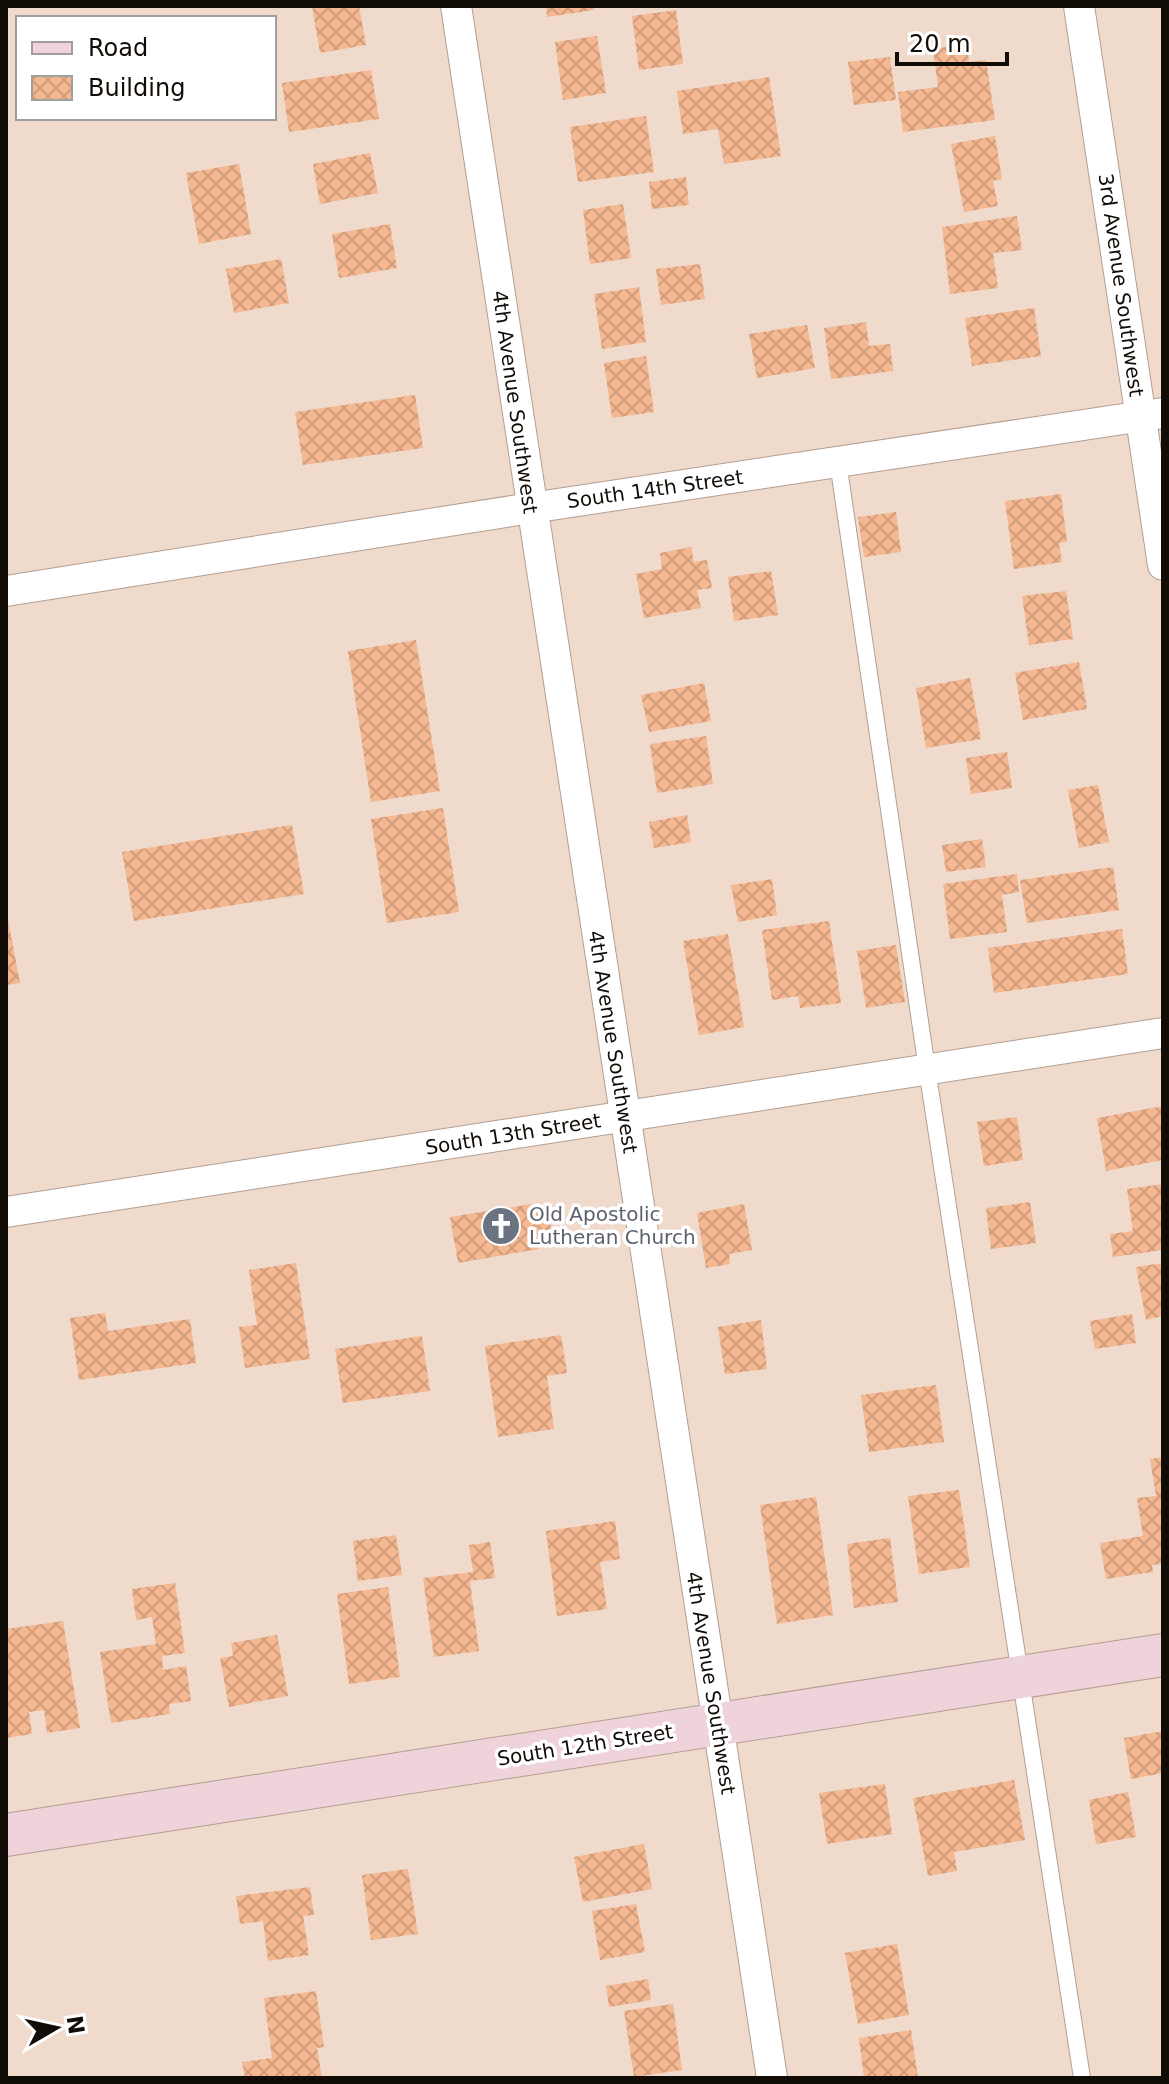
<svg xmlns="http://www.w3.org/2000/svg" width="1169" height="2084" font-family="'DejaVu Sans',sans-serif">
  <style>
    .building { fill: url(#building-cross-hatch) }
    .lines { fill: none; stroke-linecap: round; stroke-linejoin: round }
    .lane-casing { stroke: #b39f93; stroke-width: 18 }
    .street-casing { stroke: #b39f93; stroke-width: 32 }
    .secondary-casing { stroke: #b39f93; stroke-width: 44 }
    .lane { stroke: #fff; stroke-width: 16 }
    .street { stroke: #fff; stroke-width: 30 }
    .secondary { stroke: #efd3da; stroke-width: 42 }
    .labels { text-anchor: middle; stroke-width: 7; stroke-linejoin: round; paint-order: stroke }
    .street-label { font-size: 20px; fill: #120c07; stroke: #fff }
    .worship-label { font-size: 20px; fill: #5b616d; stroke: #fff; text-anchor: start }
  </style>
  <defs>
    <pattern id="building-cross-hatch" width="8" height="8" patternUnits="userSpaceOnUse" patternTransform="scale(2)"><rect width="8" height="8" fill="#f5b891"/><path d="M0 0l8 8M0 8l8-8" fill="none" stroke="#d19d7c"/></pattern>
  </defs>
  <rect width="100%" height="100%" fill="#efdacc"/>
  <g class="building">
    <path d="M 312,6 L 359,6 L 366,45 L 320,53 Z"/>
    <path d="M 546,6 L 594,6 L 594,10 L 547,17 Z"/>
    <path d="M 676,10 L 683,64 L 639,70 L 632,16 Z"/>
    <path d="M 597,36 L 606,93 L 563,100 L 555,42 Z"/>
    <path d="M 967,44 L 969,62 L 986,60 L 995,120 L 903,132 L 898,92 L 938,87 L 933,49 Z"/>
    <path d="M 890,57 L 896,100 L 854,105 L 848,62 Z"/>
    <path d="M 371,70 L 379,119 L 289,132 L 282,83 Z"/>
    <path d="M 769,77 L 781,156 L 724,164 L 718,129 L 683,134 L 677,91 Z"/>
    <path d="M 646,116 L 654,172 L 578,182 L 570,127 Z"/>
    <path d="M 995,136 L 1002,179 L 993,181 L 998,206 L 964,212 L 951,144 Z"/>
    <path d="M 370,153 L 378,193 L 320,204 L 313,164 Z"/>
    <path d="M 239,164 L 251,234 L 199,244 L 186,173 Z"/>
    <path d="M 686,177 L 689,205 L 652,209 L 649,182 Z"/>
    <path d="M 623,204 L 631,258 L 590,264 L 583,210 Z"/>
    <path d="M 1017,216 L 1022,250 L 993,253 L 998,288 L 950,294 L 942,227 Z"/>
    <path d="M 390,224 L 397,268 L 339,278 L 332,234 Z"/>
    <path d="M 281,259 L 289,303 L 234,313 L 226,269 Z"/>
    <path d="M 700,264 L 705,299 L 661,305 L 656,269 Z"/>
    <path d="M 639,287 L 646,342 L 602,349 L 594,294 Z"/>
    <path d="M 1034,308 L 1041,356 L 972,366 L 965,318 Z"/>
    <path d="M 866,322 L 869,346 L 890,344 L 893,371 L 831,379 L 824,328 Z"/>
    <path d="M 807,325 L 815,368 L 757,378 L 749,334 Z"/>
    <path d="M 646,356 L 654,412 L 612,418 L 604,363 Z"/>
    <path d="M 415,395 L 423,448 L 303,465 L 295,412 Z"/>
    <path d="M 1061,494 L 1067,542 L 1059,543 L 1062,562 L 1014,569 L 1005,501 Z"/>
    <path d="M 896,512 L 901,552 L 864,557 L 858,517 Z"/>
    <path d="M 691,547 L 694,562 L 707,560 L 712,588 L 697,590 L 701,608 L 644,618 L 636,574 L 662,569 L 660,553 Z"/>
    <path d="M 771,571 L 778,615 L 734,621 L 728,577 Z"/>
    <path d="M 1066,591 L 1073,639 L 1029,645 L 1022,596 Z"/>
    <path d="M 416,640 L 440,791 L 371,802 L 348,651 Z"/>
    <path d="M 1079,662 L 1087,709 L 1023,720 L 1015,673 Z"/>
    <path d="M 970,678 L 981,739 L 926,748 L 916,688 Z"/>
    <path d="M 704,683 L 711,721 L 649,732 L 641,695 Z"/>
    <path d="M 706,736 L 713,784 L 657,793 L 650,744 Z"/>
    <path d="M 1007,752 L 1012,788 L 971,794 L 966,758 Z"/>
    <path d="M 1098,785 L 1109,842 L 1079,848 L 1068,790 Z"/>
    <path d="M 443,808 L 459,912 L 387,923 L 371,819 Z"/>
    <path d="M 687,815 L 691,842 L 654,848 L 649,822 Z"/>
    <path d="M 292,825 L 304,894 L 134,921 L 122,852 Z"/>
    <path d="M 982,839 L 986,867 L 946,872 L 942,845 Z"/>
    <path d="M 1113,867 L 1119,910 L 1027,923 L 1020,880 Z"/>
    <path d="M 1017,874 L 1019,892 L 1002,895 L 1007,932 L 950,939 L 943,884 Z"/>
    <path d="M 772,879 L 777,915 L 738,922 L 731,885 Z"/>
    <path d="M 6,909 L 20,983 L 6,985 Z"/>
    <path d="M 829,921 L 841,1003 L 800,1008 L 798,996 L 772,1000 L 762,930 Z"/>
    <path d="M 1122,929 L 1128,974 L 994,993 L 988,948 Z"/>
    <path d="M 728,934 L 744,1027 L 699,1035 L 683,941 Z"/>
    <path d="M 896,945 L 905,1002 L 866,1008 L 857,951 Z"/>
    <path d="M 1163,1106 L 1163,1160 L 1106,1171 L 1097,1118 Z"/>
    <path d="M 1017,1117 L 1023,1160 L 984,1166 L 977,1122 Z"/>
    <path d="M 1163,1184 L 1163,1250 L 1113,1257 L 1110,1234 L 1133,1231 L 1127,1189 Z"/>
    <path d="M 1030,1202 L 1036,1243 L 991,1249 L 986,1208 Z"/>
    <path d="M 532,1204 L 533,1211 L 548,1209 L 552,1234 L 537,1236 L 539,1249 L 458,1263 L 450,1217 Z"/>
    <path d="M 744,1204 L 752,1250 L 729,1254 L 730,1264 L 706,1268 L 697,1213 Z"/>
    <path d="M 296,1263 L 310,1359 L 245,1368 L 239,1327 L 257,1325 L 249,1270 Z"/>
    <path d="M 1163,1263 L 1163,1316 L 1146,1320 L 1136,1267 Z"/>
    <path d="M 105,1313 L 108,1331 L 190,1319 L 196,1363 L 79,1380 L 70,1318 Z"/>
    <path d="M 1132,1314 L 1136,1343 L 1095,1349 L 1090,1321 Z"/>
    <path d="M 761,1320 L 767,1369 L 725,1374 L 718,1327 Z"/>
    <path d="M 561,1335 L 567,1373 L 547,1376 L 554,1429 L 498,1437 L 485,1346 Z"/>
    <path d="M 422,1336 L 430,1391 L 343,1403 L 335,1349 Z"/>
    <path d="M 936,1385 L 944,1442 L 869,1452 L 861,1395 Z"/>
    <path d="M 1163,1457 L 1163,1564 L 1152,1565 L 1153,1572 L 1106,1579 L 1100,1543 L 1143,1536 L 1137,1498 L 1156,1496 L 1150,1459 Z"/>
    <path d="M 959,1490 L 970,1567 L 919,1574 L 908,1496 Z"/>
    <path d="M 816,1497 L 833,1615 L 777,1624 L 760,1505 Z"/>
    <path d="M 615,1521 L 620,1559 L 600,1562 L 607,1609 L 557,1616 L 546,1531 Z"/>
    <path d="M 396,1535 L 402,1575 L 358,1581 L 353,1541 Z"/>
    <path d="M 890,1538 L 898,1602 L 854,1608 L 847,1544 Z"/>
    <path d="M 490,1542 L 495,1578 L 470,1581 L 479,1651 L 434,1657 L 423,1578 L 473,1572 L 469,1545 Z"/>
    <path d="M 175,1583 L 185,1653 L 162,1656 L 163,1670 L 186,1666 L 191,1701 L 169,1704 L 170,1714 L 111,1723 L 100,1652 L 156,1644 L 152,1617 L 136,1620 L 132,1589 Z"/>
    <path d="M 388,1587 L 400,1677 L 349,1684 L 337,1594 Z"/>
    <path d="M 63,1621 L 80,1728 L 47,1733 L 44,1710 L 29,1712 L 32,1734 L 6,1738 L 6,1629 Z"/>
    <path d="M 277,1635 L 288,1696 L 229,1707 L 220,1658 L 233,1656 L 231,1643 Z"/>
    <path d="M 1163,1731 L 1163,1773 L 1131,1779 L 1124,1738 Z"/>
    <path d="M 1014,1780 L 1025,1840 L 954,1852 L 957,1871 L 928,1876 L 913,1798 Z"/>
    <path d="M 885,1784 L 892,1834 L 827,1844 L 819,1793 Z"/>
    <path d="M 1128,1792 L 1136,1837 L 1096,1844 L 1089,1800 Z"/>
    <path d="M 644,1844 L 652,1889 L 583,1902 L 574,1857 Z"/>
    <path d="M 408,1869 L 418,1934 L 371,1940 L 362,1875 Z"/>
    <path d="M 310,1887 L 314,1915 L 303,1916 L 309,1955 L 268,1961 L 263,1921 L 240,1924 L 236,1896 Z"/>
    <path d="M 636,1904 L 645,1952 L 600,1960 L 592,1911 Z"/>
    <path d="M 897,1944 L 909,2015 L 858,2024 L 845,1953 Z"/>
    <path d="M 648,1979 L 651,2000 L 609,2007 L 606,1986 Z"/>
    <path d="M 316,1991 L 324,2047 L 317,2048 L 322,2078 L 245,2078 L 242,2062 L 272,2058 L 264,1998 Z"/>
    <path d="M 673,2004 L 682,2070 L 634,2077 L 624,2011 Z"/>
    <path d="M 911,2030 L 918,2078 L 864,2078 L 859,2038 Z"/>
  </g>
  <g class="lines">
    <g class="lane-casing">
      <path id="lane" d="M 838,462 L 927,1069 L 1082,2078"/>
    </g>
    <g class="street-casing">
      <g id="street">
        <path d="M 456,6 L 772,2078"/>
        <path d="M 1079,6 L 1163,565"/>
        <path d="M 6,591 L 531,508 L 1163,413"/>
        <path d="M 6,1212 L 1163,1033"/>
      </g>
    </g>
    <g class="secondary-casing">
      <path id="secondary" d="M 6,1835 L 1163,1655"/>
    </g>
    <use href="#lane" class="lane"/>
    <use href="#street" class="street"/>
    <use href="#secondary" class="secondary"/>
  </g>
  <defs>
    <g id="church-disc" transform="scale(2)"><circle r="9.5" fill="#6b7280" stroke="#fff"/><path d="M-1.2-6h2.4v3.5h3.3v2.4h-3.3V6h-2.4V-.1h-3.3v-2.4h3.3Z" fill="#fff"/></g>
  </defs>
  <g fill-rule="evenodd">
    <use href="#church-disc" x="501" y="1226"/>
  </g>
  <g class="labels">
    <g class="street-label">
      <text transform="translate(1121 285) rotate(82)" y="7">3rd Avenue Southwest</text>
      <text transform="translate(515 402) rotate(82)" y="7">4th Avenue Southwest</text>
      <text transform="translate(655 489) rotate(-8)" y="7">South 14th Street</text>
      <text transform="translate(613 1042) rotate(81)" y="7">4th Avenue Southwest</text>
      <text transform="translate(513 1134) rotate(-9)" y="7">South 13th Street</text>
      <text transform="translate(711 1683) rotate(81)" y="7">4th Avenue Southwest</text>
      <text transform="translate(585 1745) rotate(-9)" y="7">South 12th Street</text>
    </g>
    <g class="worship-label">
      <text x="529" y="1221">Old Apostolic<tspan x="529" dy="23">Lutheran Church</tspan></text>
    </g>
  </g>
  <rect width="1169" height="2084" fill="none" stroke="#120c07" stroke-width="16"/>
  <rect x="16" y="16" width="260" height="104" fill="#ffffff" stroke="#a09e9c" stroke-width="2"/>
  <rect x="32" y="42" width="40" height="12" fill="#efd3da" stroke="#a09e9c" stroke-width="2"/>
  <text x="88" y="56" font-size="24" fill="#120c07">Road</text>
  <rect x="32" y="76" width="40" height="24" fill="url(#building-cross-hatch)" stroke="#a09e9c" stroke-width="2"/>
  <text x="88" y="96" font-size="24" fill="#120c07">Building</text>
  <g transform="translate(56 2028) rotate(81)" stroke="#ffffff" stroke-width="6" paint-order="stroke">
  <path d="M0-6L14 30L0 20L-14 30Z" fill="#120c07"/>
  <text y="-12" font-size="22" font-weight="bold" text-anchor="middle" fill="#120c07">N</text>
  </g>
  <path d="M897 52v12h110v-12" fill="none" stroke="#120c07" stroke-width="4"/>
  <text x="909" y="52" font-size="24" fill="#120c07" stroke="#ffffff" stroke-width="6" paint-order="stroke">20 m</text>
</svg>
